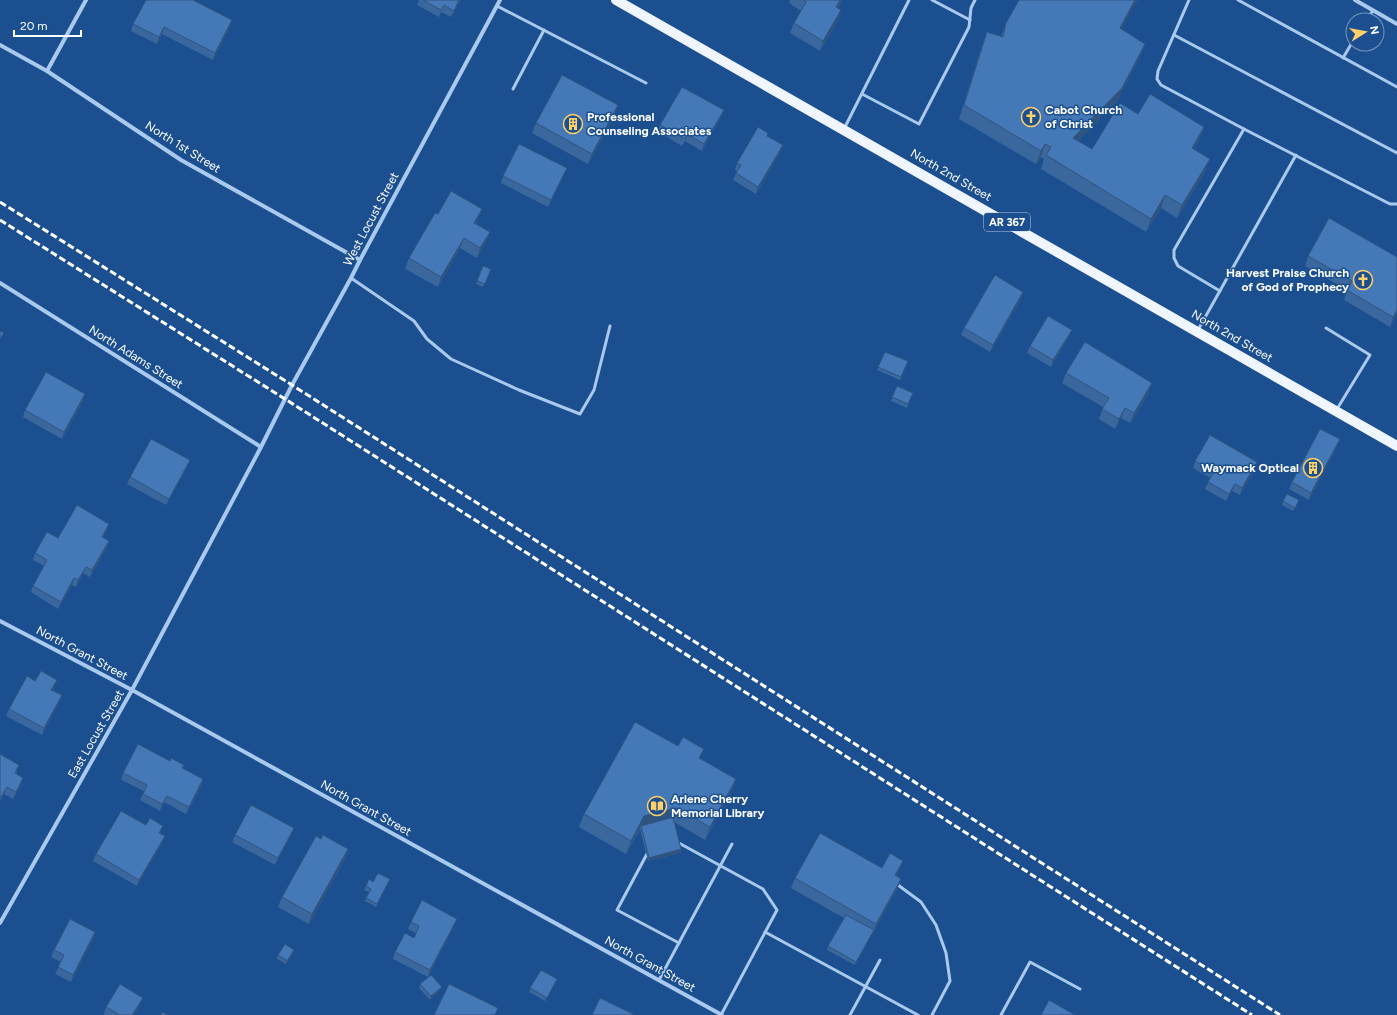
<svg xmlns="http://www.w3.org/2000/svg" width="1397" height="1015" font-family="Figtree,sans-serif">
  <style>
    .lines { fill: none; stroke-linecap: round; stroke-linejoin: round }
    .lane { stroke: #a9c9ee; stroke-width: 3 }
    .street { stroke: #a9c9ee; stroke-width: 4 }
    .primary { stroke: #f0f6ff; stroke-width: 10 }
    .rail { stroke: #fff; stroke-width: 3; stroke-dasharray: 7 3; stroke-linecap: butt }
    .wall { fill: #3a679d }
    .shaded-wall { fill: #305480 }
    .building { fill: #4478b7; stroke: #305480 }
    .labels { text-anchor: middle; stroke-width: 3; stroke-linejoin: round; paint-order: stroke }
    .shield { fill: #1b4f8f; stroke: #bbcadd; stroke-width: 1 }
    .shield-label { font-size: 11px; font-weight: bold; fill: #fff }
    .poi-label { font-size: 12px; font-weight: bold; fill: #fff; stroke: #1b4f8f; text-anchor: start }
    .street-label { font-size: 12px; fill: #fff; stroke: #1b4f8f }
  </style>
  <rect width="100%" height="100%" fill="#1b4f8f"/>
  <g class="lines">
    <g class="lane">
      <path d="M 932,0 L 970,20"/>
      <path d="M 1189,0 L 1158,71 L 1157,79 L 1161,85 L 1244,129 L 1390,204 L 1397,204"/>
      <path d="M 1238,0 L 1397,87"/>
      <path d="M 497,6 L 646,83"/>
      <path d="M 1367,20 L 1373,10"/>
      <path d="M 1174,35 L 1397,153"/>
      <path d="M 1343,58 L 1353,41"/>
      <path d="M 513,89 L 544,30"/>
      <path d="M 862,94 L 919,124 L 969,27 L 971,8 L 975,0"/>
      <path d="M 844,129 L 909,0"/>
      <path d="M 351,278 L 414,321 L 427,339 L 451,359 L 519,390 L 580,414 L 594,390 L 610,326"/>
      <path d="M 1220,291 L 1178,266 L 1174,258 L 1174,250 L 1244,129"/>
      <path d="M 1326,328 L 1370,355 L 1337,409"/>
      <path d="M 1198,330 L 1296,155"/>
      <path d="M 677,842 L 763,889 L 777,910 L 721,1015"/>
      <path d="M 648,852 L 617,910 L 679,943"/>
      <path d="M 898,885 L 921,902 L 936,925 L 946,953 L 950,981 L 932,1015"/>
      <path d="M 765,932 L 918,1015"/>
      <path d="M 659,980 L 732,844"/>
      <path d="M 850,1015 L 880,960"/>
      <path d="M 1001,1015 L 1030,962 L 1080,989"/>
    </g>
    <g class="street">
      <path d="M 1355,0 L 1397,24"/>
      <path d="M 0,45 L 47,71 L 181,160 L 360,260"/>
      <path d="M 47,71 L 86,0"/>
      <path d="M 0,283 L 261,447"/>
      <path d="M 0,621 L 132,690 L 722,1015"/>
      <path d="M 0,923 L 132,690 L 261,447 L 292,385 L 351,278 L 360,260 L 500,0"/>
    </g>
    <path class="primary" d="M 616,0 L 1397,446"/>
    <g class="rail">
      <path d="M 0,202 L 292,385 L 1280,1015"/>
      <path d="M 0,220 L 285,399 L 1252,1015"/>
    </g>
  </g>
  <g class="wall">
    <path d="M 419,0 L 461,0 L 451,17 L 441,12 L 439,17 L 417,5 Z"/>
    <path d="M 790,0 L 842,0 L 838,8 L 841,10 L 838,20 L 820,51 L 790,33 L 794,23 L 801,11 L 789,3 Z"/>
    <path d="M 1006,23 L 1121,29 L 1145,44 L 1140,57 L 1117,101 L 1078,141 L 1092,149 L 1138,114 L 1204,127 L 1199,140 L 1194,149 L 1205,172 L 1177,218 L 1161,208 L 1146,232 L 1041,169 L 1044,159 L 1041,157 L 1036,164 L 959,119 L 982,45 L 987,32 L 1001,37 Z"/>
    <path d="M 133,24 L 230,27 L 213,60 L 162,34 L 157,44 L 131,31 Z"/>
    <path d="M 724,110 L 721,117 L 702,151 L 685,141 L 682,146 L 658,132 L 660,125 Z"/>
    <path d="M 615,115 L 588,164 L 532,133 L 536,123 Z"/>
    <path d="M 768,133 L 767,136 L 780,152 L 756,194 L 733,180 L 737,171 L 735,170 L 737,163 Z"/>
    <path d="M 567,168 L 564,175 L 548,207 L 501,183 L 503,176 Z"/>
    <path d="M 482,209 L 476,224 L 490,232 L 486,242 L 477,258 L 460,248 L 438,287 L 405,269 L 409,258 L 438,214 Z"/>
    <path d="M 1329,218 L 1397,314 L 1390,327 L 1344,300 L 1347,290 L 1305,266 L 1308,256 Z"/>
    <path d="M 483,266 L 491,269 L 483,287 L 476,284 Z"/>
    <path d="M 1021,299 L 990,352 L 961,335 L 964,328 Z"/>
    <path d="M 1069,337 L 1051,367 L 1027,353 L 1030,346 Z"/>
    <path d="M 885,352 L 908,361 L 900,380 L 877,370 Z"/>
    <path d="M 1066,373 L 1149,393 L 1130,423 L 1121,418 L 1115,429 L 1099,419 L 1103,407 L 1062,383 Z"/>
    <path d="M 897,386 L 913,393 L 907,408 L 891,401 Z"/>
    <path d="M 83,401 L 62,439 L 23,417 L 25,410 Z"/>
    <path d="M 1340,439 L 1337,446 L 1309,500 L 1289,489 L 1292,482 Z"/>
    <path d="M 190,460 L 187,467 L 166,505 L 127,484 L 130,477 Z"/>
    <path d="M 1195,461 L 1255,469 L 1240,495 L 1232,491 L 1226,501 L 1205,489 L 1210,478 L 1193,468 Z"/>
    <path d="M 1299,500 L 1293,511 L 1282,505 L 1283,501 Z"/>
    <path d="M 107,530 L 103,537 L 109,541 L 107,548 L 90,577 L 83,573 L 76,587 L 72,585 L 58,609 L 31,592 L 33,586 L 44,566 L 33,560 L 35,553 L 58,538 Z"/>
    <path d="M 57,680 L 53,690 L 62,695 L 59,702 L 42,735 L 6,716 L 9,709 L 35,681 Z"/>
    <path d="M 0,754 L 17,772 L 16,774 L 21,785 L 13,799 L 4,794 L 0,802 Z"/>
    <path d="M 701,759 L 736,779 L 731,792 L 705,840 L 674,822 L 681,849 L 680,853 L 648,861 L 640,829 L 626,854 L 579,827 L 584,814 Z"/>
    <path d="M 170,761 L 184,765 L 183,768 L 203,779 L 201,786 L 186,814 L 164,802 L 160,811 L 140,800 L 144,791 L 121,780 L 123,773 Z"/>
    <path d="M 146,825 L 160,833 L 162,843 L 137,886 L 93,861 L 96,854 Z"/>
    <path d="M 294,828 L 291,835 L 275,865 L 232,842 L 235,835 Z"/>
    <path d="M 348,849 L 345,859 L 309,924 L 278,907 L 282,897 Z"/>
    <path d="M 882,868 L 899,871 L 896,876 L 901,879 L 897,889 L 855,965 L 827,950 L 828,946 L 844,918 L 791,888 L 795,878 Z"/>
    <path d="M 390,879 L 376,907 L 365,901 L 369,892 L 364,890 L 366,886 L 373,882 Z"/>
    <path d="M 457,919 L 454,926 L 428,977 L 393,959 L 395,952 L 414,938 L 416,933 L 408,929 L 411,922 Z"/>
    <path d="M 95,932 L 93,939 L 71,982 L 55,974 L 61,962 L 51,957 L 54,950 Z"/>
    <path d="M 294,950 L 293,953 L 286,964 L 277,959 L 278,955 Z"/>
    <path d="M 557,979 L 556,982 L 545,1001 L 529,992 L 530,988 Z"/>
    <path d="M 420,984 L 440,990 L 430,1000 L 419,988 Z"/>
    <path d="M 140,1004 L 134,1015 L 106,1015 L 104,1014 L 106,1007 Z"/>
  </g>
  <g class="shaded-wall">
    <path d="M 459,0 L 461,0 L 451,17 L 454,11 Z"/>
    <path d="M 840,0 L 842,0 L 840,4 L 832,17 L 836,7 Z"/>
    <path d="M 1135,0 L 1138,0 L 1115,41 L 1120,28 Z"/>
    <path d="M 841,10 L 838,20 L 820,51 L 823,41 Z"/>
    <path d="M 232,20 L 230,27 L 213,60 L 215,53 Z"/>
    <path d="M 164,27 L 162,34 L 157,44 L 159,37 Z"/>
    <path d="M 1145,44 L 1140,57 L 1117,101 L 1069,151 L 1073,138 Z"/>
    <path d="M 618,105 L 615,115 L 588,164 L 592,154 Z"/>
    <path d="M 724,110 L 721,117 L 702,151 L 704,144 Z"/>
    <path d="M 1204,127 L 1199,140 L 1187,161 L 1192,148 Z"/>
    <path d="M 1045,144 L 1041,157 L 1036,164 L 1041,151 Z"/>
    <path d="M 783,145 L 780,152 L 756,194 L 758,187 Z"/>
    <path d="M 1210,159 L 1205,172 L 1177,218 L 1182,205 Z"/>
    <path d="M 567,168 L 564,175 L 548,207 L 551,200 Z"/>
    <path d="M 1165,195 L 1161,208 L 1146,232 L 1151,219 Z"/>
    <path d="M 482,209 L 478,219 L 470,233 L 474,223 Z"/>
    <path d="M 490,232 L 486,242 L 477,258 L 480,248 Z"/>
    <path d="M 464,238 L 460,248 L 438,287 L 441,277 Z"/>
    <path d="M 1023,292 L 1021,299 L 990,352 L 993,345 Z"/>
    <path d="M 1397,310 L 1397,314 L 1390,327 L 1393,317 Z"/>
    <path d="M 1072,330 L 1069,337 L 1051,367 L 1053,360 Z"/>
    <path d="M 1152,383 L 1149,393 L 1130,423 L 1134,413 Z"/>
    <path d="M 85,394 L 83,401 L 62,439 L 64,432 Z"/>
    <path d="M 1125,408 L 1121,418 L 1115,429 L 1119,419 Z"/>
    <path d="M 1340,439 L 1337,446 L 1309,500 L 1311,493 Z"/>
    <path d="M 190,460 L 187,467 L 166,505 L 169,499 Z"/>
    <path d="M 1257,462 L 1255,469 L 1240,495 L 1242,488 Z"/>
    <path d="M 1235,484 L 1232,491 L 1226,501 L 1229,494 Z"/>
    <path d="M 109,524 L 107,530 L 99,544 L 102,537 Z"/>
    <path d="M 109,541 L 107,548 L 90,577 L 92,570 Z"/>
    <path d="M 86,567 L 76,587 L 78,580 Z"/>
    <path d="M 74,578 L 72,585 L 58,609 L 61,602 Z"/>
    <path d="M 57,680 L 55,687 L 49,697 L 51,690 Z"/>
    <path d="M 62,695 L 59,702 L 42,735 L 44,728 Z"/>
    <path d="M 23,778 L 21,785 L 13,799 L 16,792 Z"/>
    <path d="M 203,779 L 201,786 L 186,814 L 189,807 Z"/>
    <path d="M 736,779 L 731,792 L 705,840 L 710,827 Z"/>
    <path d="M 7,787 L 4,794 L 0,802 L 1,797 Z"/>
    <path d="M 167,796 L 164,802 L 160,811 L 162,804 Z"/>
    <path d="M 676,808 L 671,821 L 641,826 L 626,854 L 631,841 L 644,816 Z"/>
    <path d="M 294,828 L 291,835 L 275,865 L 278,858 Z"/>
    <path d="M 165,836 L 162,843 L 137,886 L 139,880 Z"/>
    <path d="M 348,849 L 345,859 L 309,924 L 312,914 Z"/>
    <path d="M 681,849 L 680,853 L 648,861 L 649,858 Z"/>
    <path d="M 903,861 L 899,871 L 891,885 L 895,875 Z"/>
    <path d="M 901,879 L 897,889 L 855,965 L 856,962 L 874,930 L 876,924 Z"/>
    <path d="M 457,919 L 454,926 L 428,977 L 430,970 Z"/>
    <path d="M 95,932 L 93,939 L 71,982 L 73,975 Z"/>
    <path d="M 294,950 L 293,953 L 286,964 L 287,961 Z"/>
    <path d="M 442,987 L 440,990 L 430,1000 L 431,996 Z"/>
    <path d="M 143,998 L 140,1004 L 134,1015 L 132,1015 Z"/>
  </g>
  <g class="building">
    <path d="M 146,0 L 193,0 L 232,20 L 215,53 L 164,27 L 159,37 L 133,24 Z"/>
    <path d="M 423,0 L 459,0 L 454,11 L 444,5 L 441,10 Z"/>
    <path d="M 804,0 L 840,0 L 836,7 L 841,10 L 823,41 L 794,23 L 806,2 Z"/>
    <path d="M 1019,0 L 1135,0 L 1120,28 L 1145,44 L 1122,88 L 1073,138 L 1092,149 L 1120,103 L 1138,114 L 1150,94 L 1204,127 L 1192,148 L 1210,159 L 1182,205 L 1165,195 L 1151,219 L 1046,155 L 1051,147 L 1045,144 L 1041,151 L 964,105 L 987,32 L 1003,37 L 1006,23 Z"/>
    <path d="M 562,75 L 618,105 L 592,154 L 536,123 Z"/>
    <path d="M 682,87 L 724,110 L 704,144 L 687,134 L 685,139 L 660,125 Z"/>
    <path d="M 758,127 L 768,133 L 767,136 L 783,145 L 758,187 L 736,173 L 741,165 L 737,163 Z"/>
    <path d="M 519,144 L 567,168 L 551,200 L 503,176 Z"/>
    <path d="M 451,191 L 482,209 L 474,223 L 490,232 L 480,248 L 464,238 L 441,277 L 409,258 L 435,213 L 438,214 Z"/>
    <path d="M 1329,218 L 1397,257 L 1397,310 L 1393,317 L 1347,290 L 1352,281 L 1308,256 Z"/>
    <path d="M 483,266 L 491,269 L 485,284 L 477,281 Z"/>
    <path d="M 995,275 L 1023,292 L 993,345 L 964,328 Z"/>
    <path d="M 1048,316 L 1072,330 L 1053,360 L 1030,346 Z"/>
    <path d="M 0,331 L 4,333 L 0,339 Z"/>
    <path d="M 1085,342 L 1152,383 L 1134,413 L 1125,408 L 1119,419 L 1102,409 L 1109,398 L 1066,373 Z"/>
    <path d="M 885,352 L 908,361 L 901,377 L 878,367 Z"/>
    <path d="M 46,372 L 85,394 L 64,432 L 25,410 Z"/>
    <path d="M 897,386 L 913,393 L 908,404 L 892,397 Z"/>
    <path d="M 1320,429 L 1340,439 L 1311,493 L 1292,482 Z"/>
    <path d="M 1210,435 L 1257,462 L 1242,488 L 1235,484 L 1229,494 L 1208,482 L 1214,472 L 1195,461 Z"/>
    <path d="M 151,439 L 190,460 L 169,499 L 130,477 Z"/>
    <path d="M 1287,494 L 1299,500 L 1295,508 L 1283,501 Z"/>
    <path d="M 77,505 L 109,524 L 102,537 L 109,541 L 92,570 L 86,567 L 78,580 L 74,578 L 61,602 L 33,586 L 47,560 L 35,553 L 47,532 L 58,538 Z"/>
    <path d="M 41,671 L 57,680 L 51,690 L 62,695 L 44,728 L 9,709 L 27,676 L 35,681 Z"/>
    <path d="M 635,722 L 678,746 L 683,737 L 704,749 L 699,758 L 736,779 L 710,827 L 676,808 L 644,816 L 631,841 L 584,814 Z"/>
    <path d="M 138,744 L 170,761 L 171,758 L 184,765 L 182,768 L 203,779 L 189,807 L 167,796 L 162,804 L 143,794 L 147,785 L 123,773 Z"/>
    <path d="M 0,754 L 19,765 L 15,773 L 23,778 L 16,792 L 7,787 L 1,797 L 0,797 Z"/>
    <path d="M 251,805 L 294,828 L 278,858 L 235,835 Z"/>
    <path d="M 121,811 L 146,825 L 150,818 L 163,826 L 159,833 L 165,836 L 139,880 L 96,854 Z"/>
    <path d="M 673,817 L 681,849 L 649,858 L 641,826 Z"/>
    <path d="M 820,833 L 882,868 L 890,853 L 903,861 L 895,875 L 901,879 L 876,924 L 795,878 Z"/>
    <path d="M 323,835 L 348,849 L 312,914 L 282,897 L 316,836 L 321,839 Z"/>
    <path d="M 378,873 L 390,879 L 377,904 L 366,898 L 371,889 L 366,886 L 369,879 L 373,882 Z"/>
    <path d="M 422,900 L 457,919 L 430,970 L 395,952 L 405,933 L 414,938 L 419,926 L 411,922 Z"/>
    <path d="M 846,915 L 874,930 L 856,962 L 828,946 Z"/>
    <path d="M 70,919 L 95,932 L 73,975 L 58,967 L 64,955 L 54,950 Z"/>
    <path d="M 285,944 L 294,950 L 287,961 L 278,955 Z"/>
    <path d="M 541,970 L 557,979 L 547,998 L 530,988 Z"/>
    <path d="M 431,975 L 442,987 L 431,996 L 420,984 Z"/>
    <path d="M 120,984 L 143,998 L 132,1015 L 120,1015 L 106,1007 Z"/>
    <path d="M 449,984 L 498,1008 L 495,1015 L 434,1015 Z"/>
    <path d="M 600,998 L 633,1014 L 632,1015 L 592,1015 Z"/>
    <path d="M 1049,1000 L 1075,1015 L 1041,1015 Z"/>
    <path d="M 162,1012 L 168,1015 L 161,1015 Z"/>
  </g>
  <defs>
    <g id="church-ring" transform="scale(1)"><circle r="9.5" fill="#1b4f8f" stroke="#ffd166" stroke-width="1.5"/><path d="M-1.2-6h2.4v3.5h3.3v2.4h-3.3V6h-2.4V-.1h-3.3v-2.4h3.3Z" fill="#ffd166"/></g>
    <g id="building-ring" transform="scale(1)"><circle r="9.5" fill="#1b4f8f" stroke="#ffd166" stroke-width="1.5"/><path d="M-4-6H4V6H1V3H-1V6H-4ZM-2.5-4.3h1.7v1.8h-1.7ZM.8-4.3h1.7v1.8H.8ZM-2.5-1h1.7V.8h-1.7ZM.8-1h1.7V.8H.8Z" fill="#ffd166"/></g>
    <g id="library-ring" transform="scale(1)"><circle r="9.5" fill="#1b4f8f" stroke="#ffd166" stroke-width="1.5"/><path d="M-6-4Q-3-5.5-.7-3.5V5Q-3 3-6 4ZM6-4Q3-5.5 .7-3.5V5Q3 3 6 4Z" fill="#ffd166"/></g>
  </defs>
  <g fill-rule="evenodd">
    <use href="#church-ring" x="1031" y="117"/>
    <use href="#building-ring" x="573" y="124"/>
    <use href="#church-ring" x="1363" y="280"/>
    <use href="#building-ring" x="1313" y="468"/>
    <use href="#library-ring" x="657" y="806"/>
  </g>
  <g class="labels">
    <rect class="shield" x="984" y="213" width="46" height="18" rx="3"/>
    <g class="shield-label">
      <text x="1007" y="226">AR 367</text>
    </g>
    <g class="poi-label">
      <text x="1045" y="114">Cabot Church<tspan x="1045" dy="14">of Christ</tspan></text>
      <text x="587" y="121">Professional<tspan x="587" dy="14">Counseling Associates</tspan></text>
      <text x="1349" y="277" text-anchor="end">Harvest Praise Church<tspan x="1349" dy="14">of God of Prophecy</tspan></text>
      <text x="1299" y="472" text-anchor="end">Waymack Optical</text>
      <text x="671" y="803">Arlene Cherry<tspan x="671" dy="14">Memorial Library</tspan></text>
    </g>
    <g class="street-label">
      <text transform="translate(183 147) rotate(32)" y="4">North 1st Street</text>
      <text transform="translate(951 175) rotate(30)" y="4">North 2nd Street</text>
      <text transform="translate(371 219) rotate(-62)" y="4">West Locust Street</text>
      <text transform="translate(1232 336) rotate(30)" y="4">North 2nd Street</text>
      <text transform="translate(136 357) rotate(32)" y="4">North Adams Street</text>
      <text transform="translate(82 653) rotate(28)" y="4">North Grant Street</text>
      <text transform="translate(96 734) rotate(-60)" y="4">East Locust Street</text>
      <text transform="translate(366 808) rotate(29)" y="4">North Grant Street</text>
      <text transform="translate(650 964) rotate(29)" y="4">North Grant Street</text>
    </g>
  </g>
  <g transform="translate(1365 32) rotate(79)"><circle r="19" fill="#1b4f8f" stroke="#7695bc"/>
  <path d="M0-3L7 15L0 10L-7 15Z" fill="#ffd166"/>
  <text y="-6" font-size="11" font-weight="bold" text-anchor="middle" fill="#ffffff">N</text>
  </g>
  <path d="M14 30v6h67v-6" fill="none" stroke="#ffffff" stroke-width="2"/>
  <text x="20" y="30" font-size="12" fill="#ffffff" stroke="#1b4f8f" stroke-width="3" paint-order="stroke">20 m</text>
</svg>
